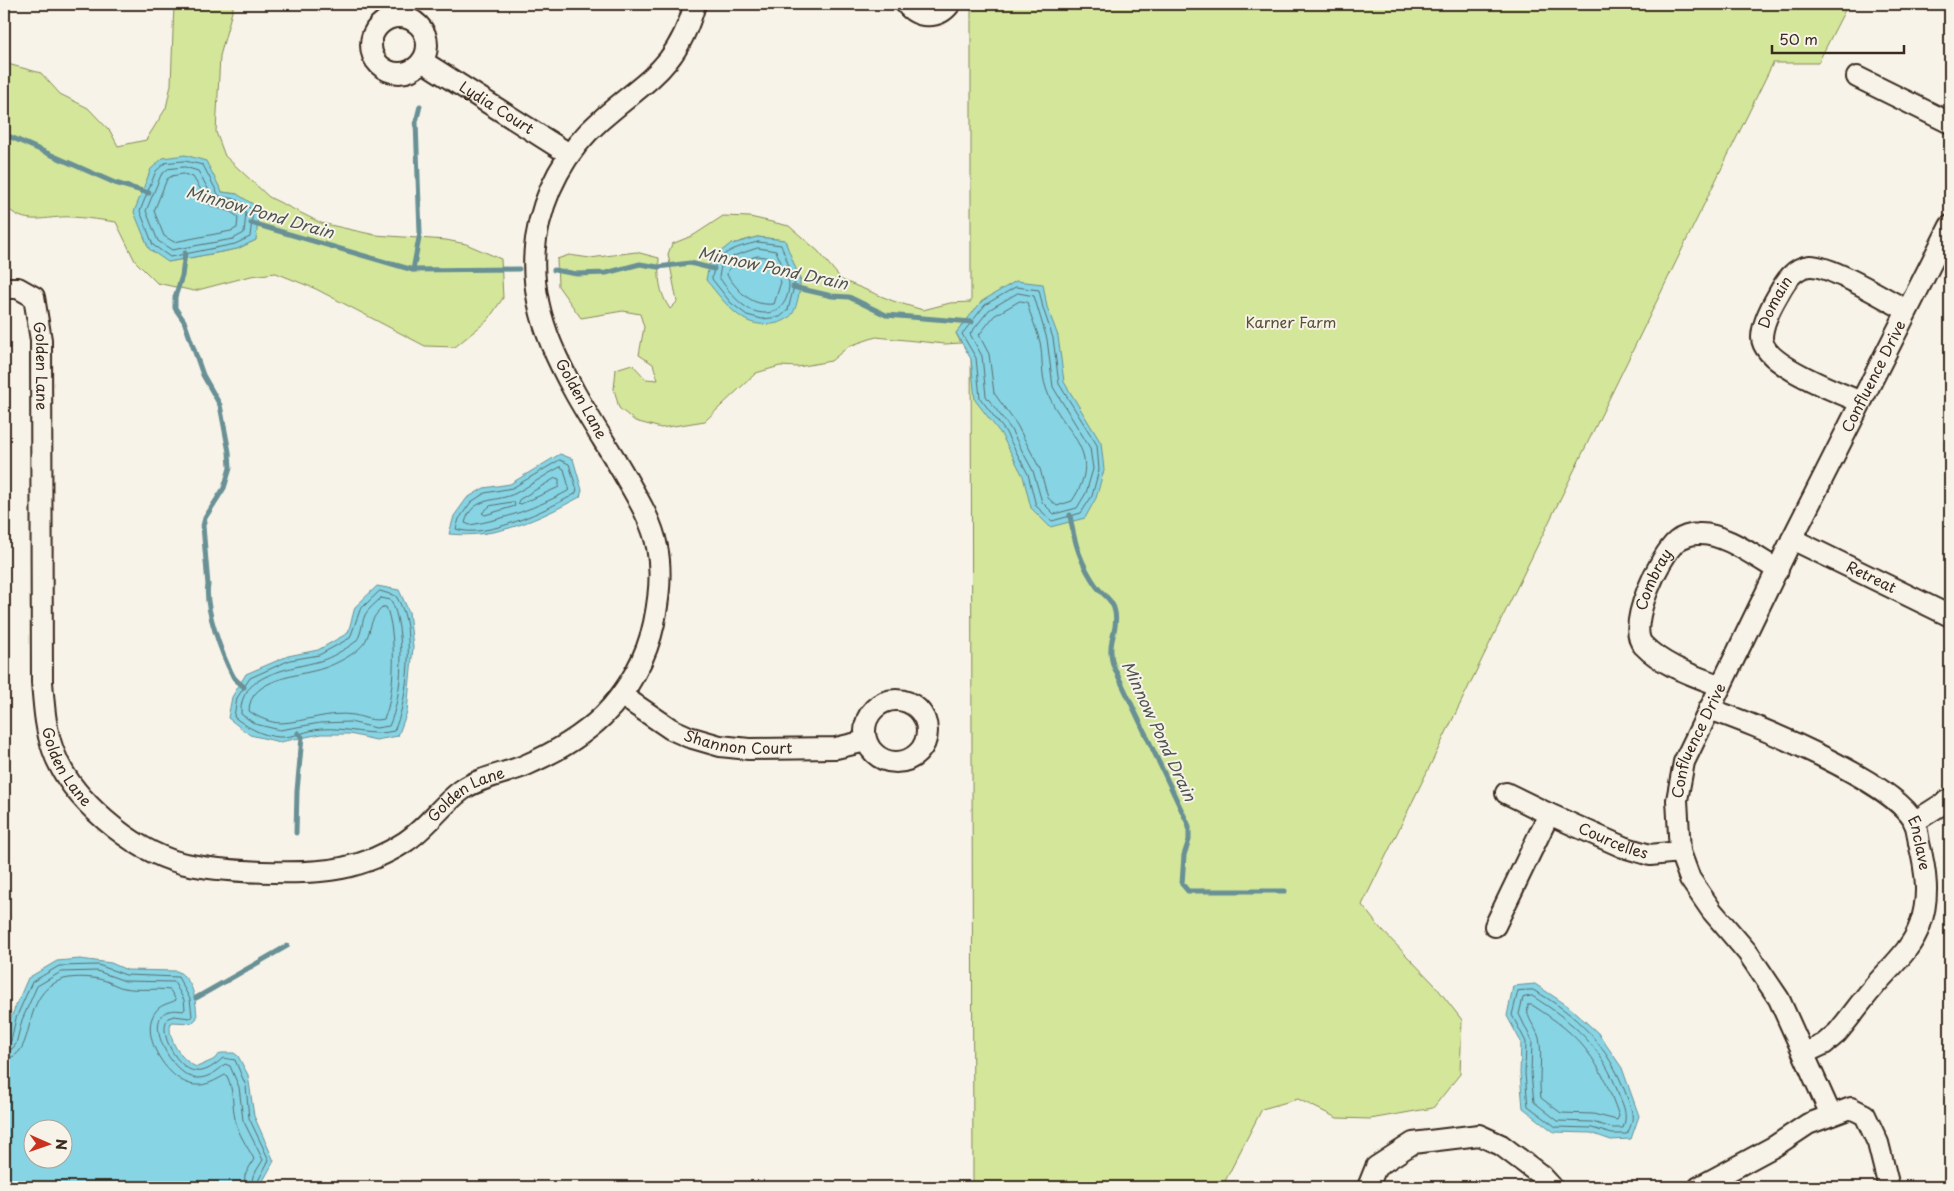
<svg xmlns="http://www.w3.org/2000/svg" width="1954" height="1191" font-family="'Playpen Sans',sans-serif">
  <style>
    .green { fill: #d3e69a; stroke: #87885c; fill-rule: evenodd }
    .water { fill: #86d4e4; stroke: #689095; fill-rule: evenodd }
    .lines { fill: none; stroke-linecap: round; stroke-linejoin: round }
    .shore { stroke: #596e6d; stroke-width: 1 }
    .stream { stroke: #689095; stroke-width: 5 }
    .street-casing { stroke: #3b2a1e; stroke-width: 24 }
    .street { stroke: #f7f3e8; stroke-width: 20 }
    .labels { text-anchor: middle; stroke-width: 4; stroke-linejoin: round; paint-order: stroke }
    .street-label { font-size: 15px; fill: #3b2a1e; stroke: #f7f3e8 }
    .park-label { font-size: 15px; fill: #595037; stroke: #f7f3e8 }
    .water-label { font-size: 16px; font-style: italic; fill: #4e5450; stroke: #f7f3e8 }
  </style>
  <rect width="100%" height="100%" fill="#f7f3e8"/>
  <filter id="ink" filterUnits="userSpaceOnUse"><feTurbulence type="fractalNoise" baseFrequency=".02" numOctaves="2"/><feDisplacementMap in="SourceGraphic" scale="10" xChannelSelector="R" yChannelSelector="G"/><feConvolveMatrix kernelMatrix="1 2 1 2 8 2 1 2 1" color-interpolation-filters="sRGB"/></filter>
  <g filter="url(#ink)">
    <g class="green">
      <path d="M 174,4 L 234,4 L 220,56 L 216,132 L 225,156 L 269,197 L 321,223 L 375,235 L 446,240 L 466,244 L 501,259 L 503,298 L 488,320 L 455,347 L 425,346 L 316,289 L 276,273 L 251,276 L 194,291 L 157,283 L 135,261 L 116,222 C 102,220 87,218 73,217 C 45,215 25,229 4,204 L 4,63 L 41,73 L 60,94 L 88,108 L 110,131 L 118,146 L 146,140 L 166,108 L 171,85 ZM 216,182 L 222,192 L 237,194 L 256,240 L 237,249 L 168,262 Z"/>
      <path d="M 971,4 L 1848,4 L 1818,63 L 1773,63 L 1362,905 L 1380,928 L 1434,984 L 1462,1020 L 1460,1074 L 1433,1108 L 1370,1119 L 1337,1118 L 1298,1099 L 1262,1109 L 1222,1187 L 973,1187 L 971,315 L 956,333 L 961,343 L 945,344 L 876,337 L 849,346 L 831,361 L 798,367 L 780,366 L 756,373 L 705,421 L 661,428 L 635,421 L 619,408 L 614,389 L 616,369 L 632,364 L 646,379 L 658,380 L 653,364 L 639,355 L 644,327 L 640,314 L 623,311 L 581,318 L 558,286 L 557,259 L 569,255 L 590,258 L 636,252 L 659,258 C 658,277 659,293 670,309 L 677,302 L 668,254 L 672,244 L 694,235 L 723,216 L 750,217 L 789,226 L 818,251 L 842,280 L 893,301 L 923,310 L 950,303 L 971,302 ZM 757,237 L 785,240 L 791,261 L 801,281 L 729,245 Z"/>
    </g>
    <g class="water">
      <path d="M 185,155 L 206,161 L 222,192 L 237,194 L 259,208 L 256,240 L 237,249 L 168,262 L 149,249 L 134,212 L 151,169 L 163,158 Z"/>
      <path d="M 757,237 L 785,240 C 787,248 801,279 800,283 C 800,291 797,306 793,313 C 784,327 756,327 744,319 C 728,309 718,294 706,280 L 710,260 L 729,245 Z"/>
      <path d="M 1016,281 L 1043,284 L 1047,307 L 1058,336 L 1064,382 L 1101,443 L 1104,470 L 1096,498 L 1085,518 L 1050,527 L 1031,508 L 1023,476 L 1001,434 L 975,400 L 971,359 L 956,333 L 982,301 Z"/>
      <path d="M 560,454 L 573,459 L 582,490 L 580,497 C 539,519 497,539 449,534 L 454,516 L 467,498 L 484,488 L 510,484 Z"/>
      <path d="M 377,586 L 399,590 L 409,612 L 413,647 L 407,712 L 398,736 L 376,740 L 350,734 L 321,734 L 280,742 L 250,735 L 228,718 L 232,697 L 246,674 L 288,656 L 318,650 L 348,633 L 355,607 Z"/>
      <path d="M 80,959 L 111,963 L 127,970 L 177,971 C 194,980 196,1001 197,1018 L 192,1023 L 171,1022 C 166,1038 182,1062 197,1067 L 213,1060 L 221,1053 L 234,1053 L 238,1056 L 248,1075 L 254,1116 L 274,1161 L 263,1181 L 262,1187 L 4,1187 L 4,1048 L 11,1017 L 28,978 L 57,961 ZM 62,1128 L 62,1158 L 32,1158 L 32,1128 Z"/>
      <path d="M 1535,984 L 1568,1006 L 1598,1033 L 1622,1068 L 1639,1116 L 1631,1139 L 1611,1140 L 1591,1133 L 1554,1132 L 1523,1108 L 1520,1074 L 1521,1042 L 1507,1016 L 1513,986 Z"/>
    </g>
    <g class="lines">
      <g class="shore">
        <path d="M 185,161 L 203,165 L 219,196 L 235,199 L 253,210 L 250,237 L 235,244 L 170,257 L 153,245 L 140,211 L 156,171 L 165,163 Z"/>
        <path d="M 185,167 L 198,171 L 215,201 L 233,205 L 246,213 L 244,233 L 233,239 L 172,250 L 158,241 L 146,211 L 161,175 L 168,169 Z"/>
        <path d="M 184,174 L 193,177 L 211,206 L 231,212 L 238,217 L 237,228 L 231,231 L 174,242 L 164,236 L 154,211 L 167,179 L 172,176 Z"/>
        <path d="M 758,242 L 781,245 L 795,282 L 788,310 L 780,317 L 762,319 L 747,315 L 731,303 L 712,279 C 715,252 734,248 758,242 Z"/>
        <path d="M 758,248 L 776,251 C 779,258 788,277 789,283 C 789,307 773,319 751,310 C 738,304 727,289 719,277 L 721,266 L 734,256 Z"/>
        <path d="M 758,256 L 770,258 L 781,282 L 774,304 C 751,306 740,293 727,275 L 728,270 L 738,262 Z"/>
        <path d="M 1016,287 L 1039,290 L 1043,308 L 1053,338 L 1059,384 L 1097,445 L 1099,470 L 1092,496 L 1081,513 L 1052,521 L 1036,506 L 1028,474 L 1005,431 L 980,398 L 976,358 L 962,334 L 985,305 Z"/>
        <path d="M 1018,293 L 1034,296 L 1047,339 L 1053,387 L 1090,448 L 1093,469 L 1086,493 L 1077,508 L 1054,514 L 1042,502 L 1033,471 L 1010,428 L 986,396 L 982,356 L 970,334 L 989,310 Z"/>
        <path d="M 1020,301 L 1027,302 C 1030,316 1037,329 1040,342 C 1043,357 1041,374 1046,388 C 1060,432 1107,449 1072,501 L 1057,506 L 1048,498 L 1040,469 L 1017,425 L 994,393 L 989,354 L 979,335 L 994,316 Z"/>
        <path d="M 560,460 L 569,464 L 577,490 L 575,494 C 548,509 486,540 456,529 L 459,519 L 471,502 L 485,493 L 512,488 Z"/>
        <path d="M 560,467 L 564,469 L 569,488 L 568,491 C 536,508 506,519 470,525 L 465,523 C 472,495 497,503 516,493 C 531,485 545,475 560,467 Z"/>
        <path d="M 556,478 L 559,479 L 559,487 L 521,504 L 518,503 L 519,500 Z"/>
        <path d="M 514,502 L 515,506 L 485,515 L 482,513 L 490,506 Z"/>
        <path d="M 380,591 L 396,596 C 399,601 402,607 404,613 C 413,643 407,704 394,731 C 370,737 347,727 321,729 C 307,730 293,738 279,737 C 262,736 247,727 234,717 L 237,698 L 250,678 L 290,660 L 319,655 L 350,638 L 360,610 Z"/>
        <path d="M 381,598 L 391,600 C 406,629 403,697 389,726 L 376,728 L 350,722 L 320,723 L 280,730 L 255,724 L 241,714 C 238,673 292,669 320,661 C 331,658 345,649 354,643 C 362,637 361,624 365,615 C 368,609 376,603 381,598 Z"/>
        <path d="M 383,607 L 386,607 C 397,631 395,696 384,719 C 373,722 364,717 354,715 C 328,711 305,722 281,723 C 270,723 257,717 249,711 C 249,677 302,676 324,668 C 336,664 360,652 366,640 C 373,624 369,620 383,607 Z"/>
        <path d="M 1533,990 C 1576,1013 1609,1047 1626,1094 C 1632,1111 1636,1117 1627,1134 L 1612,1134 L 1592,1128 L 1556,1127 L 1528,1106 L 1525,1074 L 1526,1042 L 1512,1015 L 1518,991 Z"/>
        <path d="M 1532,996 C 1574,1022 1603,1048 1619,1095 C 1624,1107 1628,1115 1623,1128 L 1613,1128 L 1592,1122 L 1558,1121 L 1534,1102 L 1531,1074 L 1532,1041 L 1519,1014 L 1523,998 Z"/>
        <path d="M 1528,1005 L 1532,1005 C 1583,1037 1599,1059 1619,1116 L 1617,1120 L 1593,1114 L 1561,1113 L 1541,1098 C 1538,1079 1543,1056 1539,1038 C 1536,1026 1525,1019 1528,1005 Z"/>
        <path d="M 4,1045 L 11,1041 L 16,1018 L 32,982 L 59,966 L 98,965 L 126,975 L 178,977 L 190,999 L 192,1016 L 190,1018 L 174,1016 L 168,1018 C 157,1033 178,1069 195,1071 C 206,1073 216,1064 223,1058 L 235,1060 L 246,1086 L 249,1118 L 269,1160 L 259,1179 L 257,1187"/>
        <path d="M 4,1051 L 12,1049 L 16,1044 L 22,1020 L 37,986 L 61,972 L 97,971 L 125,981 L 174,982 L 184,1000 L 185,1009 L 183,1011 C 133,1002 170,1079 198,1078 C 208,1078 218,1071 225,1064 L 230,1066 L 239,1087 L 243,1120 L 263,1160 L 253,1176 L 251,1187"/>
        <path d="M 4,1059 C 40,1057 17,993 64,979 C 76,976 95,977 106,981 C 112,983 118,987 124,988 C 139,991 155,988 170,990 L 176,1000 C 169,1004 161,1004 156,1011 C 137,1034 169,1084 196,1085 C 206,1086 216,1080 225,1075 L 227,1076 C 234,1090 232,1105 235,1119 C 238,1134 247,1146 254,1159 L 245,1175 L 244,1187"/>
      </g>
      <g class="stream">
        <path d="M 4,134 L 115,183 L 149,193"/>
        <path d="M 251,223 L 413,270 L 519,269"/>
        <path d="M 185,253 L 182,276 L 175,297 L 175,308 L 184,321 L 203,375 L 220,405 L 229,452 L 230,468 L 224,488 L 205,518 L 203,526 L 208,585 C 204,607 222,655 233,676 C 235,680 240,683 244,687"/>
        <path d="M 413,270 L 420,233 L 416,122 L 420,106"/>
        <path d="M 554,270 L 577,274 L 606,273 L 640,264 L 658,267 L 690,263 L 714,269"/>
        <path d="M 793,287 L 832,296 L 849,297 L 886,315 L 972,322"/>
        <path d="M 1070,515 C 1074,542 1081,565 1097,587 C 1104,596 1113,600 1115,612 C 1119,632 1106,640 1113,665 L 1189,826 L 1189,840 L 1184,855 L 1182,884 L 1188,891 L 1285,891"/>
        <path d="M 296,833 L 297,791 L 302,737 L 298,733"/>
        <path d="M 196,998 L 287,946"/>
      </g>
      <g class="street-casing">
        <g id="street">
          <path d="M 906,4 C 917,18 938,20 950,4"/>
          <circle cx="399" cy="45" r="28"/>
          <path id="s1" d="M 422,61 L 569,154"/>
          <path d="M 1857,77 L 1950,123"/>
          <path id="s2" d="M 4,288 L 18,288 L 34,297 L 41,340 L 42,682 C 44,705 45,728 53,750 C 70,799 132,850 181,863 C 219,872 303,876 342,868 C 363,864 387,854 405,842 C 427,828 441,805 462,790 C 480,777 505,774 526,765 C 554,753 581,737 603,716 C 628,691 647,657 654,623 C 659,599 662,571 657,547 C 652,520 635,494 622,471 C 580,400 523,325 536,239 C 543,193 566,150 601,120 C 647,79 677,69 695,4"/>
          <path id="s3" d="M 1861,402 C 1838,392 1763,365 1762,338 C 1762,324 1771,307 1778,295 C 1785,282 1794,267 1810,266 C 1830,265 1886,299 1906,310"/>
          <path id="s4" d="M 1792,539 L 1950,616"/>
          <path id="s5" d="M 1721,686 C 1695,676 1663,666 1643,645 C 1626,626 1660,555 1677,541 C 1682,537 1691,534 1698,534 C 1723,532 1757,558 1778,570"/>
          <path id="s6" d="M 621,695 L 671,729 L 689,737 L 720,746 L 749,749 L 836,748 L 866,741"/>
          <circle cx="896" cy="731" r="31"/>
          <path id="s7" d="M 1709,709 C 1755,724 1892,781 1914,821 C 1917,827 1918,837 1919,843 C 1926,871 1930,898 1920,925 C 1911,951 1889,968 1872,989 C 1860,1003 1849,1019 1837,1033 L 1824,1044 L 1805,1053"/>
          <path d="M 1506,793 L 1549,814"/>
          <path d="M 1914,822 L 1950,799"/>
          <path id="s8" d="M 1495,926 L 1549,814 L 1623,847 L 1650,855 L 1680,852"/>
          <path id="s9" d="M 1831,1115 L 1779,999 L 1748,953 L 1712,911 L 1690,879 L 1680,852 L 1677,800 L 1684,762 L 1792,539 L 1950,226"/>
          <path d="M 1368,1187 L 1376,1167 L 1413,1143 L 1479,1135 L 1501,1145 L 1542,1176 L 1552,1187"/>
          <path d="M 1699,1187 L 1775,1146 L 1808,1124 L 1851,1108 L 1865,1115 L 1878,1143 L 1889,1187"/>
        </g>
      </g>
      <use href="#street" class="street"/>
    </g>
  </g>
  <g class="labels">
    <g class="street-label">
      <text dy="5" stroke="none"><textPath href="#s1" startOffset="88">Lydia Court</textPath></text>
      <text dy="5" stroke="none"><textPath href="#s3" startOffset="160">Domain</textPath></text>
      <text dy="5" stroke="none"><textPath href="#s2" startOffset="102">Golden Lane</textPath></text>
      <text dy="5" stroke="none"><textPath href="#s9" startOffset="826">Confluence Drive</textPath></text>
      <text transform="translate(581 399) rotate(61)" y="5">Golden Lane</text>
      <text dy="5" stroke="none"><textPath href="#s4" startOffset="88">Retreat</textPath></text>
      <text dy="5" stroke="none"><textPath href="#s5" startOffset="158">Combray</textPath></text>
      <text dy="5" stroke="none"><textPath href="#s6" startOffset="130">Shannon Court</textPath></text>
      <text dy="5" stroke="none"><textPath href="#s9" startOffset="421">Confluence Drive</textPath></text>
      <text dy="5" stroke="none"><textPath href="#s2" startOffset="508">Golden Lane</textPath></text>
      <text dy="5" stroke="none"><textPath href="#s2" startOffset="972">Golden Lane</textPath></text>
      <text dy="5" stroke="none"><textPath href="#s8" startOffset="194">Courcelles</textPath></text>
      <text dy="5" stroke="none"><textPath href="#s7" startOffset="259">Enclave</textPath></text>
    </g>
    <g class="park-label">
      <text x="1291" y="328">Karner Farm</text>
    </g>
    <g class="water-label">
      <text transform="translate(260 212) rotate(16)" y="6">Minnow Pond Drain</text>
      <text transform="translate(773 268) rotate(12)" y="6">Minnow Pond Drain</text>
      <text transform="translate(1159 731) rotate(65)" y="6">Minnow Pond Drain</text>
    </g>
  </g>
  <rect width="1954" height="1191" fill="none" stroke="#f7f3e8" stroke-width="20"/>
  <rect x="10" y="10" width="1934" height="1171" fill="none" stroke="#3b2a1e" stroke-width="2" filter="url(#ink)"/>
  <g transform="translate(48 1144) rotate(92)"><circle r="24" fill="#f7f3e8" stroke="#aca397"/>
  <path d="M0-4L9 19L0 12L-9 19Z" fill="#c8321e"/>
  <text y="-8" font-size="14" font-weight="bold" text-anchor="middle" fill="#3b2a1e">N</text>
  </g>
  <path d="M1772 45v8h132v-8" fill="none" stroke="#3b2a1e" stroke-width="2.5"/>
  <text x="1779" y="45" font-size="15" fill="#3b2a1e" stroke="#f7f3e8" stroke-width="4" paint-order="stroke">50 m</text>
</svg>
